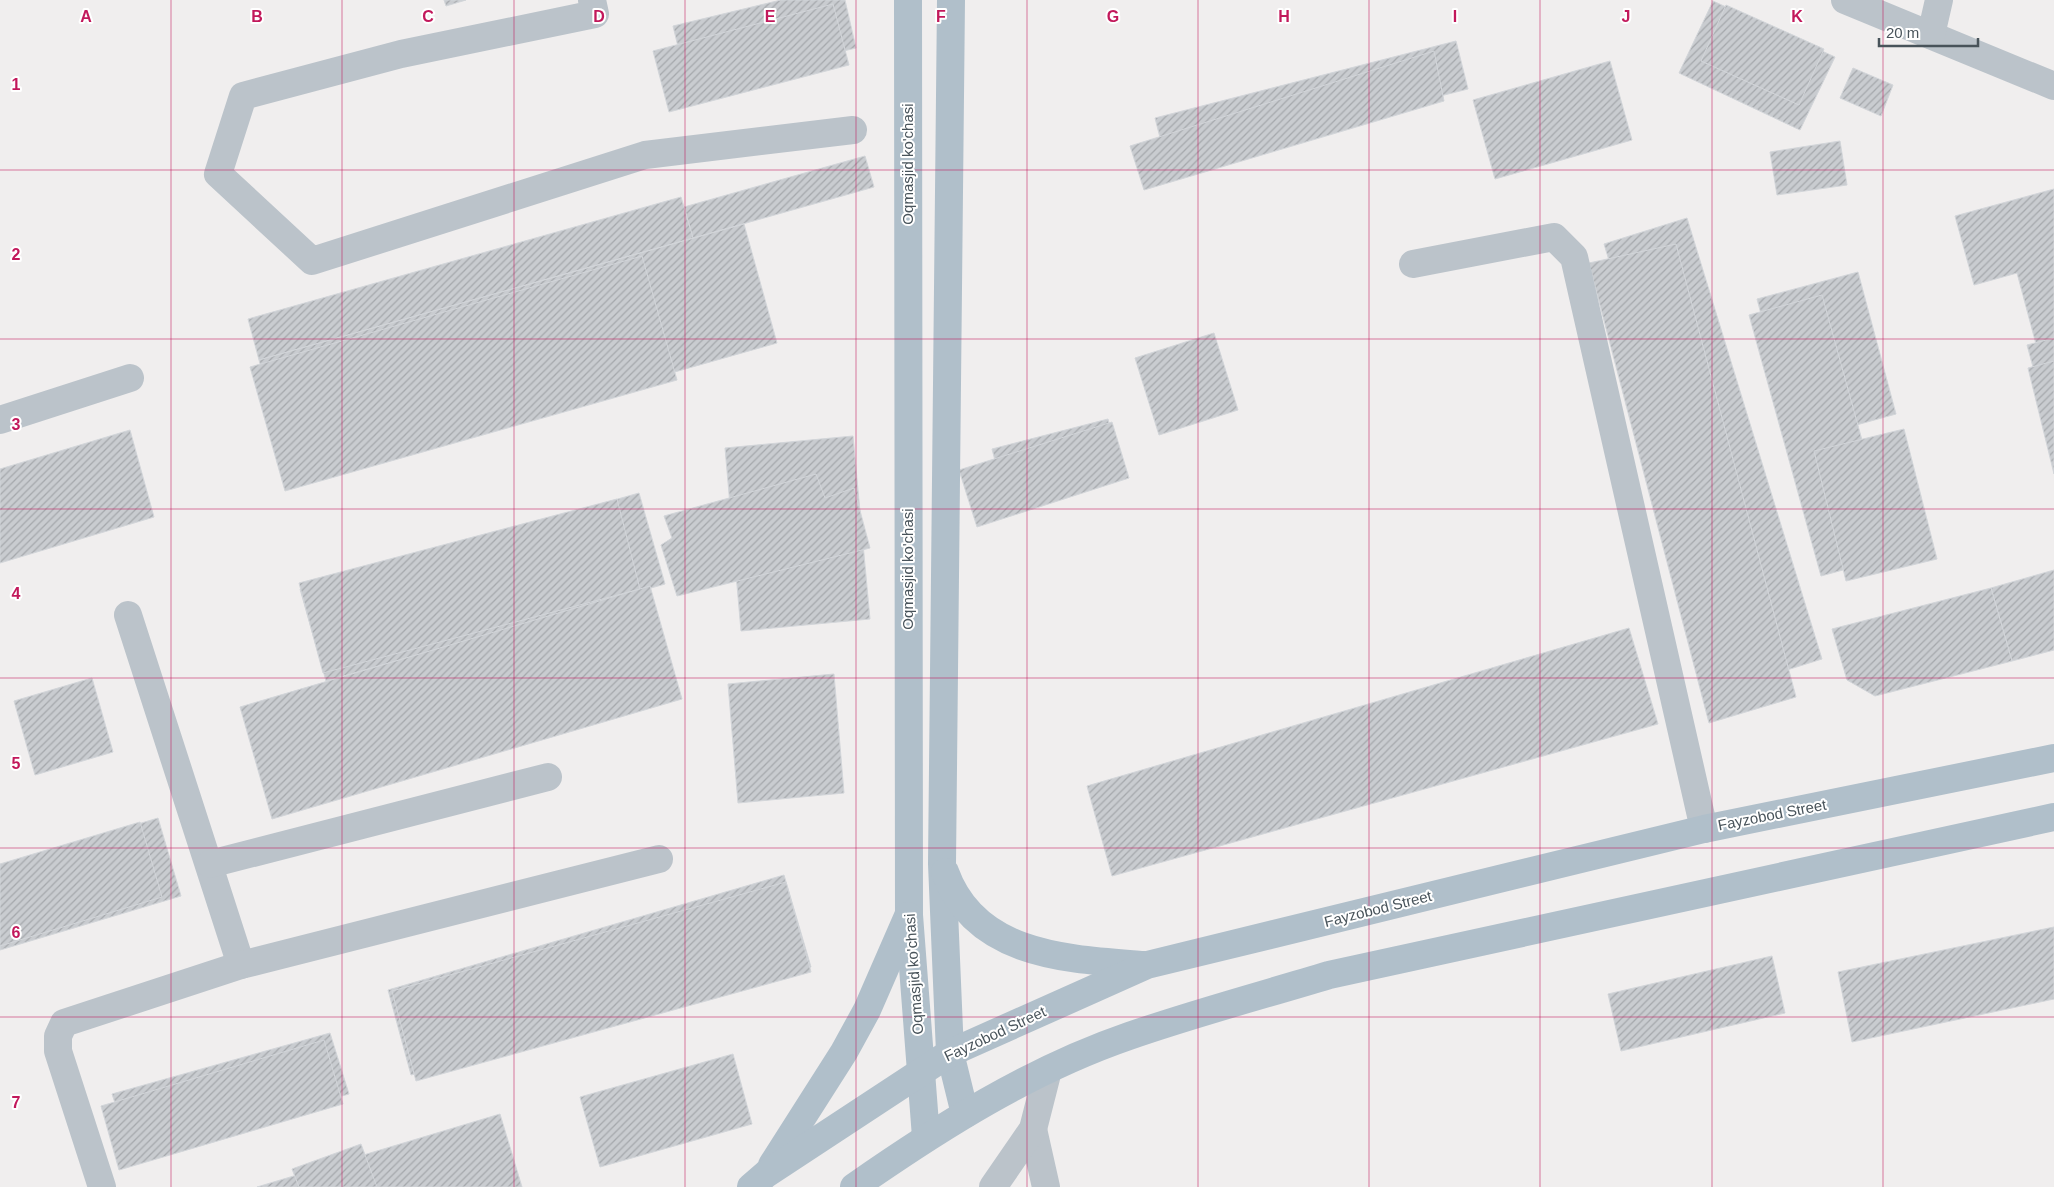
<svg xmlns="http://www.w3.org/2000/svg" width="2054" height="1187" font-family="Arial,sans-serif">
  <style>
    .building { fill: url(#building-hatch); stroke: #d2d5d9 }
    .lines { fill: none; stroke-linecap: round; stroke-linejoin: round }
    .minor { stroke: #bbc3ca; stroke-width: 28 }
    .major { stroke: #b0bfca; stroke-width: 28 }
    .grid { fill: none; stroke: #c2185b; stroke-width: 1; stroke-opacity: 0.55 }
    .labels { text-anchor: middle; stroke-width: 4; stroke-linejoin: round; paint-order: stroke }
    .street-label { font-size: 15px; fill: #48535a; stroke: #fff }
    .grid-label { font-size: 16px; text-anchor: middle; font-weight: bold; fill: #c2185b; stroke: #fff; stroke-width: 4; stroke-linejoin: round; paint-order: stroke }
  </style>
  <defs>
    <pattern id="building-hatch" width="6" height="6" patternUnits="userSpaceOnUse" patternTransform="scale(1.25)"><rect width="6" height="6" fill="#c9ccd0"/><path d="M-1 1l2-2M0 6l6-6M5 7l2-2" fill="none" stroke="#a5a8ac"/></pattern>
  </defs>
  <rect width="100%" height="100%" fill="#f0eeee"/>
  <g class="building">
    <path d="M 444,0 L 466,0 L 446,6 Z"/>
    <path d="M 781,0 L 845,0 L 856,48 L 688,88 L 673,26 Z"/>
    <path d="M 1713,1 L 1835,57 L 1800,130 L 1679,73 Z"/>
    <path d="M 833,4 L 849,65 L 669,112 L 653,51 Z"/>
    <path d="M 1726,5 L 1824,49 L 1799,105 L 1701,61 Z"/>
    <path d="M 1456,41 L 1468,89 L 1167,165 L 1155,118 Z"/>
    <path d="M 1434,51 L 1444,101 L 1144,190 L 1130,146 Z"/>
    <path d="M 1610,61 L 1632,140 L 1495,179 L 1473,100 Z"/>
    <path d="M 1853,68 L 1893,85 L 1881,116 L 1840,98 Z"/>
    <path d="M 1840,141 L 1847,185 L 1777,195 L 1770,152 Z"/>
    <path d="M 865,156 L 874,187 L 693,238 L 684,207 Z"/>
    <path d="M 2054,189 L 2054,343 L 2037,348 L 2017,273 L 1974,285 L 1955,216 Z"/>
    <path d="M 681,197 L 693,238 L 259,360 L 248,319 Z"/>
    <path d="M 1687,218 L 1822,659 L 1739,685 L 1604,244 Z"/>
    <path d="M 744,224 L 777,343 L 293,480 L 259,360 Z"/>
    <path d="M 1676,244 L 1796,697 L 1709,723 L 1589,263 Z"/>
    <path d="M 642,256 L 677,380 L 285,491 L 250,367 Z"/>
    <path d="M 1858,272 L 1896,414 L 1795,442 L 1757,299 Z"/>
    <path d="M 1822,295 L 1894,556 L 1821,576 L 1749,315 Z"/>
    <path d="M 1214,333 L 1238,410 L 1159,435 L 1135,358 Z"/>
    <path d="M 2054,338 L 2054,444 L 2027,345 Z"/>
    <path d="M 2054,361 L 2054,474 L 2028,368 Z"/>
    <path d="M 1108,419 L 1121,472 L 1006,502 L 992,449 Z"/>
    <path d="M 1112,422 L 1129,478 L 977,527 L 959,470 Z"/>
    <path d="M 1904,429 L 1937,559 L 1846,581 L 1814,451 Z"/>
    <path d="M 130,430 L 154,517 L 0,563 L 0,469 Z"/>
    <path d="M 853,436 L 870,619 L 741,631 L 725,448 Z"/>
    <path d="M 816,474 L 825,498 L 854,488 L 870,548 L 677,596 L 661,545 L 672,538 L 664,516 Z"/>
    <path d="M 639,493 L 665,584 L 326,681 L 300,589 Z"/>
    <path d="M 617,499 L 640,589 L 323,673 L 299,583 Z"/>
    <path d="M 2054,570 L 2054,650 L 2012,661 L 1991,588 Z"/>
    <path d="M 650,586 L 682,699 L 272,819 L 240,707 Z"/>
    <path d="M 1991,588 L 2012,661 L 1875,696 L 1847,680 L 1832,629 Z"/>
    <path d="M 1629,628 L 1658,724 L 1112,876 L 1087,786 Z"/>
    <path d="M 834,674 L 844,793 L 738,803 L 728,684 Z"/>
    <path d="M 92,678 L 113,752 L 35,775 L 14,701 Z"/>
    <path d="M 158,818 L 181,896 L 0,950 L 0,866 Z"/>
    <path d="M 140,822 L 162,897 L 0,946 L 0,864 Z"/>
    <path d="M 784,875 L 811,967 L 411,1075 L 388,990 Z"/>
    <path d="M 786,882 L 811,972 L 416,1081 L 392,991 Z"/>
    <path d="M 2054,927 L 2054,999 L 1852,1042 L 1838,972 Z"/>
    <path d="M 1772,956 L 1785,1013 L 1621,1051 L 1608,994 Z"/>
    <path d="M 330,1033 L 349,1094 L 132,1154 L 112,1094 Z"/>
    <path d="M 324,1040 L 343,1104 L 119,1170 L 101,1106 Z"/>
    <path d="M 733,1054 L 752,1124 L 600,1167 L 580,1097 Z"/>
    <path d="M 500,1114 L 522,1187 L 257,1187 Z"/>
    <path d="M 361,1144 L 377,1187 L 299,1187 L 292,1169 Z"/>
  </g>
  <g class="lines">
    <g class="minor">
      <path d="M 592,0 L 595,14 L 401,54 L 243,96 L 218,174 L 312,261 L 645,155 L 853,130"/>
      <path d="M 1845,0 L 2054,86"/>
      <path d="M 1931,35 L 1939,0"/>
      <path d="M 1413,264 L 1554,237 L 1574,257 L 1704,829"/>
      <path d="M 0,420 L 130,378"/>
      <path d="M 128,615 L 241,965"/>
      <path d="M 210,864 L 548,777"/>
      <path d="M 1033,1129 L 1046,1187"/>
      <path d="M 102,1187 L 58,1051 L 58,1036 L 64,1023 L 241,965 L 659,859"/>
      <path d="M 993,1187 L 1033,1129 L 1048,1070"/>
    </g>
    <g class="major">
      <path d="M 908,0 L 909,915 L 926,1137"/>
      <path d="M 951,0 L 942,864 L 950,1053 L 965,1114"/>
      <path d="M 945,872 C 975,956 1067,959 1143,965"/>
      <path d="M 772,1165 L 844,1052 L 867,1010 L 908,916"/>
      <path d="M 751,1187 L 766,1174 L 950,1053 L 1147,965 L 1704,829 L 2054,758"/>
      <path d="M 854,1187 C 940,1127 1030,1070 1129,1036 C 1195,1013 1263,995 1329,975 L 2054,817"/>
    </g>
  </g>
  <path class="grid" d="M 171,0 L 171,1187M 342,0 L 342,1187M 514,0 L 514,1187M 685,0 L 685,1187M 856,0 L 856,1187M 1027,0 L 1027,1187M 1198,0 L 1198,1187M 1369,0 L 1369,1187M 1540,0 L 1540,1187M 1712,0 L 1712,1187M 1883,0 L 1883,1187M 0,170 L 2054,170M 0,339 L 2054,339M 0,509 L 2054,509M 0,678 L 2054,678M 0,848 L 2054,848M 0,1017 L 2054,1017"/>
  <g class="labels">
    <g class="street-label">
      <text transform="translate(908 164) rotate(-90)" y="5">Oqmasjid ko'chasi</text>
      <text transform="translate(908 569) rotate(-90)" y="5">Oqmasjid ko'chasi</text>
      <text transform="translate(1772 815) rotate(-11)" y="5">Fayzobod Street</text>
      <text transform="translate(1378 909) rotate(-14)" y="5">Fayzobod Street</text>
      <text transform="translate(914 974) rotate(-94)" y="5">Oqmasjid ko'chasi</text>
      <text transform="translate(995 1034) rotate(-25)" y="5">Fayzobod Street</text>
    </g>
  </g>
  <g class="grid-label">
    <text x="86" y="22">A</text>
    <text x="257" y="22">B</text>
    <text x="428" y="22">C</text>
    <text x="599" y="22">D</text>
    <text x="770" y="22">E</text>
    <text x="941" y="22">F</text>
    <text x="1113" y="22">G</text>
    <text x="1284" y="22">H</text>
    <text x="1455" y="22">I</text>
    <text x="1626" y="22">J</text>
    <text x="1797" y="22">K</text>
    <text x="16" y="90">1</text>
    <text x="16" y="260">2</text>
    <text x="16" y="430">3</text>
    <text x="16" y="599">4</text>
    <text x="16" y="769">5</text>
    <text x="16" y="938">6</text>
    <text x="16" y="1108">7</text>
  </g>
  <path d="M1879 38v8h99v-8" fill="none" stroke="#48535a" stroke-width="2.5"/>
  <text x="1886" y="38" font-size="15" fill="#48535a" stroke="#ffffff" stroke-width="4" paint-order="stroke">20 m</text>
</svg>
